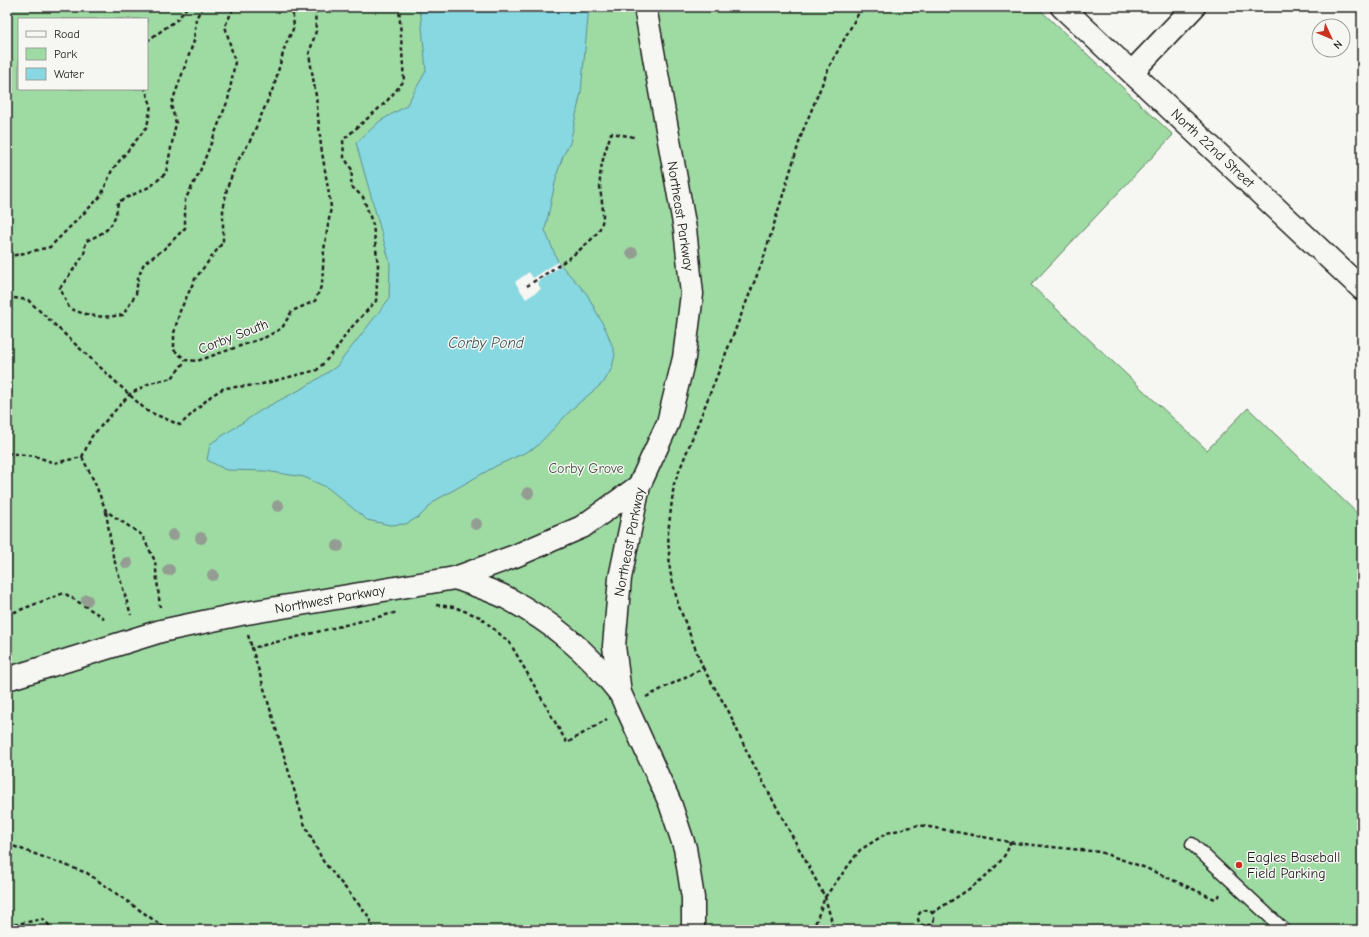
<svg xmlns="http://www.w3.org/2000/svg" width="1369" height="937" font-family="'Comic Neue',sans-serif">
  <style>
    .green { fill: #9edba3; stroke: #5d7c60; fill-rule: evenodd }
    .water { fill: #87d8e0; stroke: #5c8d92 }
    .pier { fill: #f6f6f2 }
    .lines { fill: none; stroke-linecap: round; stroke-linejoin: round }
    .lane-casing { stroke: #1c1c1c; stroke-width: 15 }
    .street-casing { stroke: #1c1c1c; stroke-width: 25 }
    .secondary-casing { stroke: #1c1c1c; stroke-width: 25 }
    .path { stroke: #1c1c1c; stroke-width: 2.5; stroke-dasharray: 4 3; stroke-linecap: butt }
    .lane { stroke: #f6f6f2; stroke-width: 12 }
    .street { stroke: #f6f6f2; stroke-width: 22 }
    .secondary { stroke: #f6f6f2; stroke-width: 22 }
    .tree { fill: #949d92 }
    .poi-dot { fill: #c8321e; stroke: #f6f6f2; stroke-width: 1.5 }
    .labels { text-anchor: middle; stroke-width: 3; stroke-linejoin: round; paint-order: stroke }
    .street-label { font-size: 14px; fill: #1c1c1c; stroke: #f6f6f2 }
    .park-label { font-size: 14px; fill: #435544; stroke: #f6f6f2 }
    .poi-label { font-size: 14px; fill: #1c1c1c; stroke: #f6f6f2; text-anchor: start }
    .water-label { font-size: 15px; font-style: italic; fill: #3c5457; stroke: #f6f6f2 }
  </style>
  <rect width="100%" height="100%" fill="#f6f6f2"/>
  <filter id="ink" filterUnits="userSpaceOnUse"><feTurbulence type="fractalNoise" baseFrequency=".025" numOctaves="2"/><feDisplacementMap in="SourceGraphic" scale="8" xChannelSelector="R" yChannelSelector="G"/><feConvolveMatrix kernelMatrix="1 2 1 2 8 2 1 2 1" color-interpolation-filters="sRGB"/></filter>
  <g filter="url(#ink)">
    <path class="green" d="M 7,7 L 1037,7 L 1173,135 L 1031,285 L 1207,450 L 1248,408 L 1362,518 L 1362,930 L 7,930 ZM 19,19 L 147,19 L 147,89 L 19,89 Z"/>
    <path class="water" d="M 417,7 L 589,7 L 581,92 L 570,143 L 563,156 L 557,174 L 545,230 L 558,262 L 587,294 L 607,332 L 615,354 L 612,368 L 604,382 L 573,408 L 535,448 L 496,466 L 436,500 L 420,516 L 406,524 L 390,525 L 367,520 L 328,488 L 304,477 L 265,471 L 226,470 L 207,460 L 210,444 L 263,409 L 305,387 L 336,367 L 389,299 L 390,263 L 356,143 L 380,121 L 406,106 L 426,71 L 421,16 Z"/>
    <path class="pier" d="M 558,262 L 561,266 L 537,282 L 541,289 L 526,299 L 515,282 L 529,272 L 533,278 Z"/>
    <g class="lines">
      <g class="lane-casing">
        <path id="lane" d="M 1192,844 L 1284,930"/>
      </g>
      <g class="street-casing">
        <path id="street" d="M 1132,72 L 1194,7"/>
      </g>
      <g class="secondary-casing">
        <g id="secondary">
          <path d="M 645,7 L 685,229 L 692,294 L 684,358 L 668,423 L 639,486 L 620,578 L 614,646 L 620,693 L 670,803 L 685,848 L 693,898 L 693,930"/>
          <path d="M 1062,7 L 1362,289"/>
          <path d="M 455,578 C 472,584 491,590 507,598 C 553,623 587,651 619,692"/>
          <path d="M 7,679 L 161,631 L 241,614 L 455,578 L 515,556 L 582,527 L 639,486"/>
        </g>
      </g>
      <g class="path">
        <path d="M 203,7 L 196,18 L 194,41 L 171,105 L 176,123 L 166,173 L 151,186 L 118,202 C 115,227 108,231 86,241 L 84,255 L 60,288 L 69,308 C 90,317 101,318 123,315 L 136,294 L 138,278 L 144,263 L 163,250 L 185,228 L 185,200 L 200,171 L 228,100 L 235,62 L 225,26 L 234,7"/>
        <path d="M 292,7 L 294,27 L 285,46 L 274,86 L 250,141 L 237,162 L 227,188 L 223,211 L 223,242 L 195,279 L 180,311 L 174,333 L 174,350 L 186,360 L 197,361 L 266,337 L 282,328 L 292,311 L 315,301 L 322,284 L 324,250 L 331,207 L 321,146 L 316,96 L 309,54 L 316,31 L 315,7"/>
        <path d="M 147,41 L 178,19 L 187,7"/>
        <path d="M 7,257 L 50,247 L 101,196 L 112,170 L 147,127 L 151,105 L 145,89"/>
        <path d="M 527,286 C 545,274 594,245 601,226 C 606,212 600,198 600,184 C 599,167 606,150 611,133 L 634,137"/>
        <path d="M 7,297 L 28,300 L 147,411 L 180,425 L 211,396 L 224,388 L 258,385 L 317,370 L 335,351 L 349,330 L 376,301 L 378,265 L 373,225 L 363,197 L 351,186 L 352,170 L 344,157 L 343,140 L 386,102 L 404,81 L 399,7"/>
        <path d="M 7,364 L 11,393 L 7,398"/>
        <path d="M 7,453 L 35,456 L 54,463 L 82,457 L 95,483 L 106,511 L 142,535 L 155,561 L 160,607"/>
        <path d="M 82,457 L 92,436 L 130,394 L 150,383 L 172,378 L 186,360"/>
        <path d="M 106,512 L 113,556 L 131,615"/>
        <path d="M 436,605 L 454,607 L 480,617 L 510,643 L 567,743 L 607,719"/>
        <path d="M 7,615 L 64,593 L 107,620"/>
        <path d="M 248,635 L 252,648"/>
        <path d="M 703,668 L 729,712 L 747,752 L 825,897 L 834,930"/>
        <path d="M 646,697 L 703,668 L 678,604 L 670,571 L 668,533 L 674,484 L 763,260 L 802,133 L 830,65 L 862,7"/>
        <path d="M 7,846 L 13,846 L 87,873 L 168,930"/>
        <circle cx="926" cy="918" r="8"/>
        <path d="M 932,913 C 954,899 1006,869 1010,842"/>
        <path d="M 7,926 L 43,919 L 54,930"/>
        <path d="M 373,930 L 370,918 L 323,861 L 304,823 L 252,648 L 398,612"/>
        <path d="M 813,930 L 825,897 L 860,850 L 887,833 L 919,825 L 1015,843 L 1100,852 L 1146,868 L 1215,899 L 1221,894"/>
      </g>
      <use href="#lane" class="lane"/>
      <use href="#street" class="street"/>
      <use href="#secondary" class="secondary"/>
    </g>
    <g class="tree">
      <circle cx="632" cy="253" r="6"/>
      <circle cx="528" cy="493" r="6"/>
      <circle cx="278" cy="506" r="6"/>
      <circle cx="476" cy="524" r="6"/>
      <circle cx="173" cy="535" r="6"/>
      <circle cx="201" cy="538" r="6"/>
      <circle cx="338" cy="546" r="6"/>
      <circle cx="127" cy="563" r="6"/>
      <circle cx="169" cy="570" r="6"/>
      <circle cx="213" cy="575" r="6"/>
      <circle cx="87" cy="600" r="6"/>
    </g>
  </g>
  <circle class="poi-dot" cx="1239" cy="865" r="4"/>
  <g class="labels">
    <g class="street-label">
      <text transform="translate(1213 148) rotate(43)" y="5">North 22nd Street</text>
      <text transform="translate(681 216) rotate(81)" y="5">Northeast Parkway</text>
      <text transform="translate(233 336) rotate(-21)" y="5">Corby South</text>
      <text transform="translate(629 542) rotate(-79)" y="5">Northeast Parkway</text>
      <text transform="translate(330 599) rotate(-10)" y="5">Northwest Parkway</text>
    </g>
    <g class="park-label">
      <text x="586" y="473">Corby Grove</text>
    </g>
    <g class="poi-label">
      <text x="1247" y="862">Eagles Baseball<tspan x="1247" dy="16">Field Parking</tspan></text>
    </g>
    <g class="water-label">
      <text x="486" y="348">Corby Pond</text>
    </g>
  </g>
  <rect width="1369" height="937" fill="none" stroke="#f6f6f2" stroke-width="24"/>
  <rect x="12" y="12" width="1345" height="913" fill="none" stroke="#1c1c1c" stroke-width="1.5" filter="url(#ink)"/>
  <rect x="18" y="18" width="130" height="72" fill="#f6f6f2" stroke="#9f9f9c"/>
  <rect x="26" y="31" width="20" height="6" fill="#f6f6f2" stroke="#9f9f9c"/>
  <text x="54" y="38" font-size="12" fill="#1c1c1c">Road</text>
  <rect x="26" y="48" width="20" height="12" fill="#9edba3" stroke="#9f9f9c"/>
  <text x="54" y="58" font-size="12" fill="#1c1c1c">Park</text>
  <rect x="26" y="68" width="20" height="12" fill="#87d8e0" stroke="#9f9f9c"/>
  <text x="54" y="78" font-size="12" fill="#1c1c1c">Water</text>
  <g transform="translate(1331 38) rotate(134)"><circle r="19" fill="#f6f6f2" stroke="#9f9f9c"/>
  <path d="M0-3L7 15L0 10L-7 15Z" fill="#c8321e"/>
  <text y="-6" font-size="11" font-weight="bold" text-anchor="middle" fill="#1c1c1c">N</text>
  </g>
</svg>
